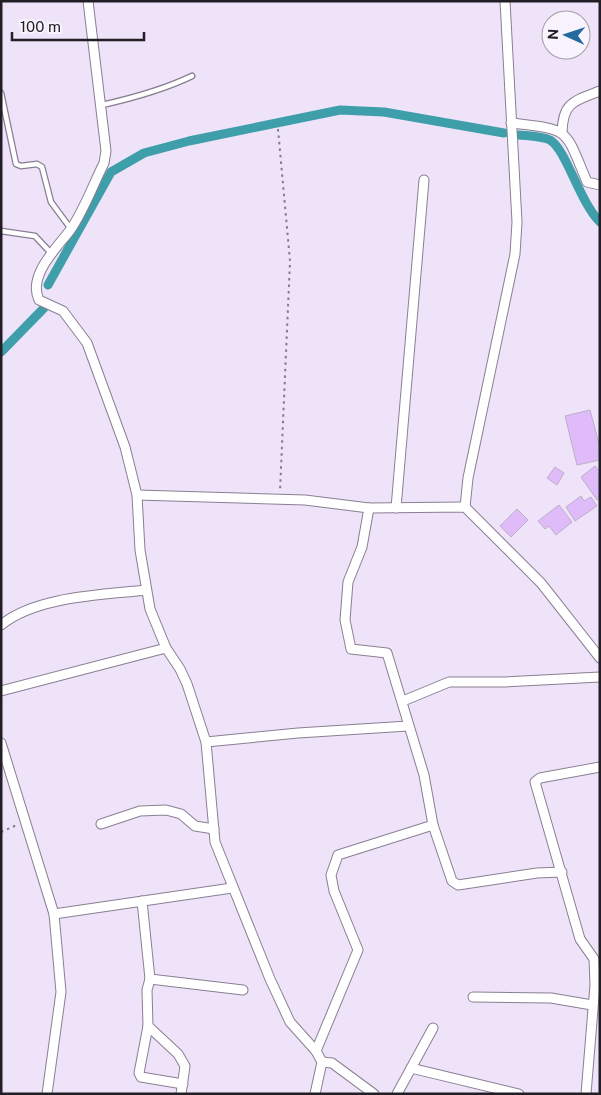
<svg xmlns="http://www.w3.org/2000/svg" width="601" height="1095" font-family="'Public Sans',sans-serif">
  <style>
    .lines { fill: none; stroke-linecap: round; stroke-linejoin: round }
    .canal { stroke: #3e9fab; stroke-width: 9 }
    .building { fill: #dfbcf9; stroke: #bbafc4 }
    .lane-casing { stroke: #897f92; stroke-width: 7 }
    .street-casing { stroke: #897f92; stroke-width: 11 }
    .path { stroke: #837b8a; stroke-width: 2; stroke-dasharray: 2.5 4; stroke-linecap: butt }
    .lane { stroke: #fff; stroke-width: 4.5 }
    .street { stroke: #fff; stroke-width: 9 }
  </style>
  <rect width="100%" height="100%" fill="#efe3f9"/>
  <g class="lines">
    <g class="canal">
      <path d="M 519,135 C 529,136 541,136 550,140 C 566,149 580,203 600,222"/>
      <path d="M 48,285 L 111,172 L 144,153 L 189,141 L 340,110 L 384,112 L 504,133"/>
      <path d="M 1,352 L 44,308"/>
    </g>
  </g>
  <g class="building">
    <path d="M 590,410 L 600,448 L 600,460 L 577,465 L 565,416 Z"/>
    <path d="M 595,466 L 600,472 L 600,498 L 597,500 L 581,477 Z"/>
    <path d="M 555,467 L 564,473 L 557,485 L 547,478 Z"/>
    <path d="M 581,496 L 584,501 L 591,497 L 597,506 L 575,521 L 566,507 Z"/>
    <path d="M 559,505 L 572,522 L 556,535 L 549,526 L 545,529 L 538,521 Z"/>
    <path d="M 517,509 L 528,520 L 511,537 L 500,526 Z"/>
  </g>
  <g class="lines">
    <g class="lane-casing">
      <g id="lane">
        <path d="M 1,93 L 16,164 L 21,166 L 37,164 L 42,167 L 51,202 L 71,229"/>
        <path d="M 102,105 C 133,98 163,90 192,76"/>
        <path d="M 1,231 L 35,236 L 51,253"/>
      </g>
    </g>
    <g class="street-casing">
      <g id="street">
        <path d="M 88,1 L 106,151 L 104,163 C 93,185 84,210 71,229 C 58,247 27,275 39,300 L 63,311 L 87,343 L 125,447 L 137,495 L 140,550 L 150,609 L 166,648 L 180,669 L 187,684 L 206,742 L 215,842 L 270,979 L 290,1022 L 316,1051 L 322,1062 L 315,1094"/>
        <path d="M 511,123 C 571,130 564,127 587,182 L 600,185"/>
        <path d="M 562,132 C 563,102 574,101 600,91"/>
        <path d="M 137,495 L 305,500 L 369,508 L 465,507 L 541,583 L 600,658"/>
        <path d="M 465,507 L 468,478 L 515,254 L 517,222 L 505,1"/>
        <path d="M 369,508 L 362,547 L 348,582 L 345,620 L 351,649 L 387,653 L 424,775 L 433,825 L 452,881 L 458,885 L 537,873 L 562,872"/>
        <path d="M 396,508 L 424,180"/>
        <path d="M 1,625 C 36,596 103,595 146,590"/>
        <path d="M 1,691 L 166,648"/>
        <path d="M 403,701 L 449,682 L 505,682 L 600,677"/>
        <path d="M 206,742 L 298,733 L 408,726"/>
        <path d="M 1,743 L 54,914 L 61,992 L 47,1094"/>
        <path d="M 101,824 L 140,811 L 166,810 L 181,814 L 195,826 L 214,829"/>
        <path d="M 142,901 L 150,979"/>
        <path d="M 54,914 L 232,888"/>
        <path d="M 473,997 L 551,998 L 592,1005"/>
        <path d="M 148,1026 L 139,1073 L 141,1077 L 183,1084"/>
        <path d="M 316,1051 L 358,950 L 334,891 L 331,875 L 338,855 L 433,825"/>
        <path d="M 322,1062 L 332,1063 L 374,1094"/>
        <path d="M 411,1068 L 519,1094"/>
        <path d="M 181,1094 L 185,1066 L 178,1054 L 148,1026 L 147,990 L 150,979 L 243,990"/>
        <path d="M 397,1094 L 433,1028"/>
        <path d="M 586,1094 L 595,985 L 594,959 L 580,939 L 535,782 L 540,778 L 600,767"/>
      </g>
    </g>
    <g class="path">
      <path d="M 278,129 L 290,261 L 280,491"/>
      <path d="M 1,832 L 17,825"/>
    </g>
    <use href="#lane" class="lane"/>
    <use href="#street" class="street"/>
  </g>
  <rect width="601" height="1095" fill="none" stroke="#221e26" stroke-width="5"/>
  <g transform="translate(566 35) rotate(273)"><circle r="24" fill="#f8f3fc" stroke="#a29ea6"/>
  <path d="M0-4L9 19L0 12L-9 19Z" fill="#246a9e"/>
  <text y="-8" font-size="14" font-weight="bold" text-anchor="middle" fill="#221e26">N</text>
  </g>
  <path d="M12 32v8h132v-8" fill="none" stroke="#221e26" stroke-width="2.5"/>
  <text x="20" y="32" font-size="15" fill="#221e26" stroke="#f8f3fc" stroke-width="4" paint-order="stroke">100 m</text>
</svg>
